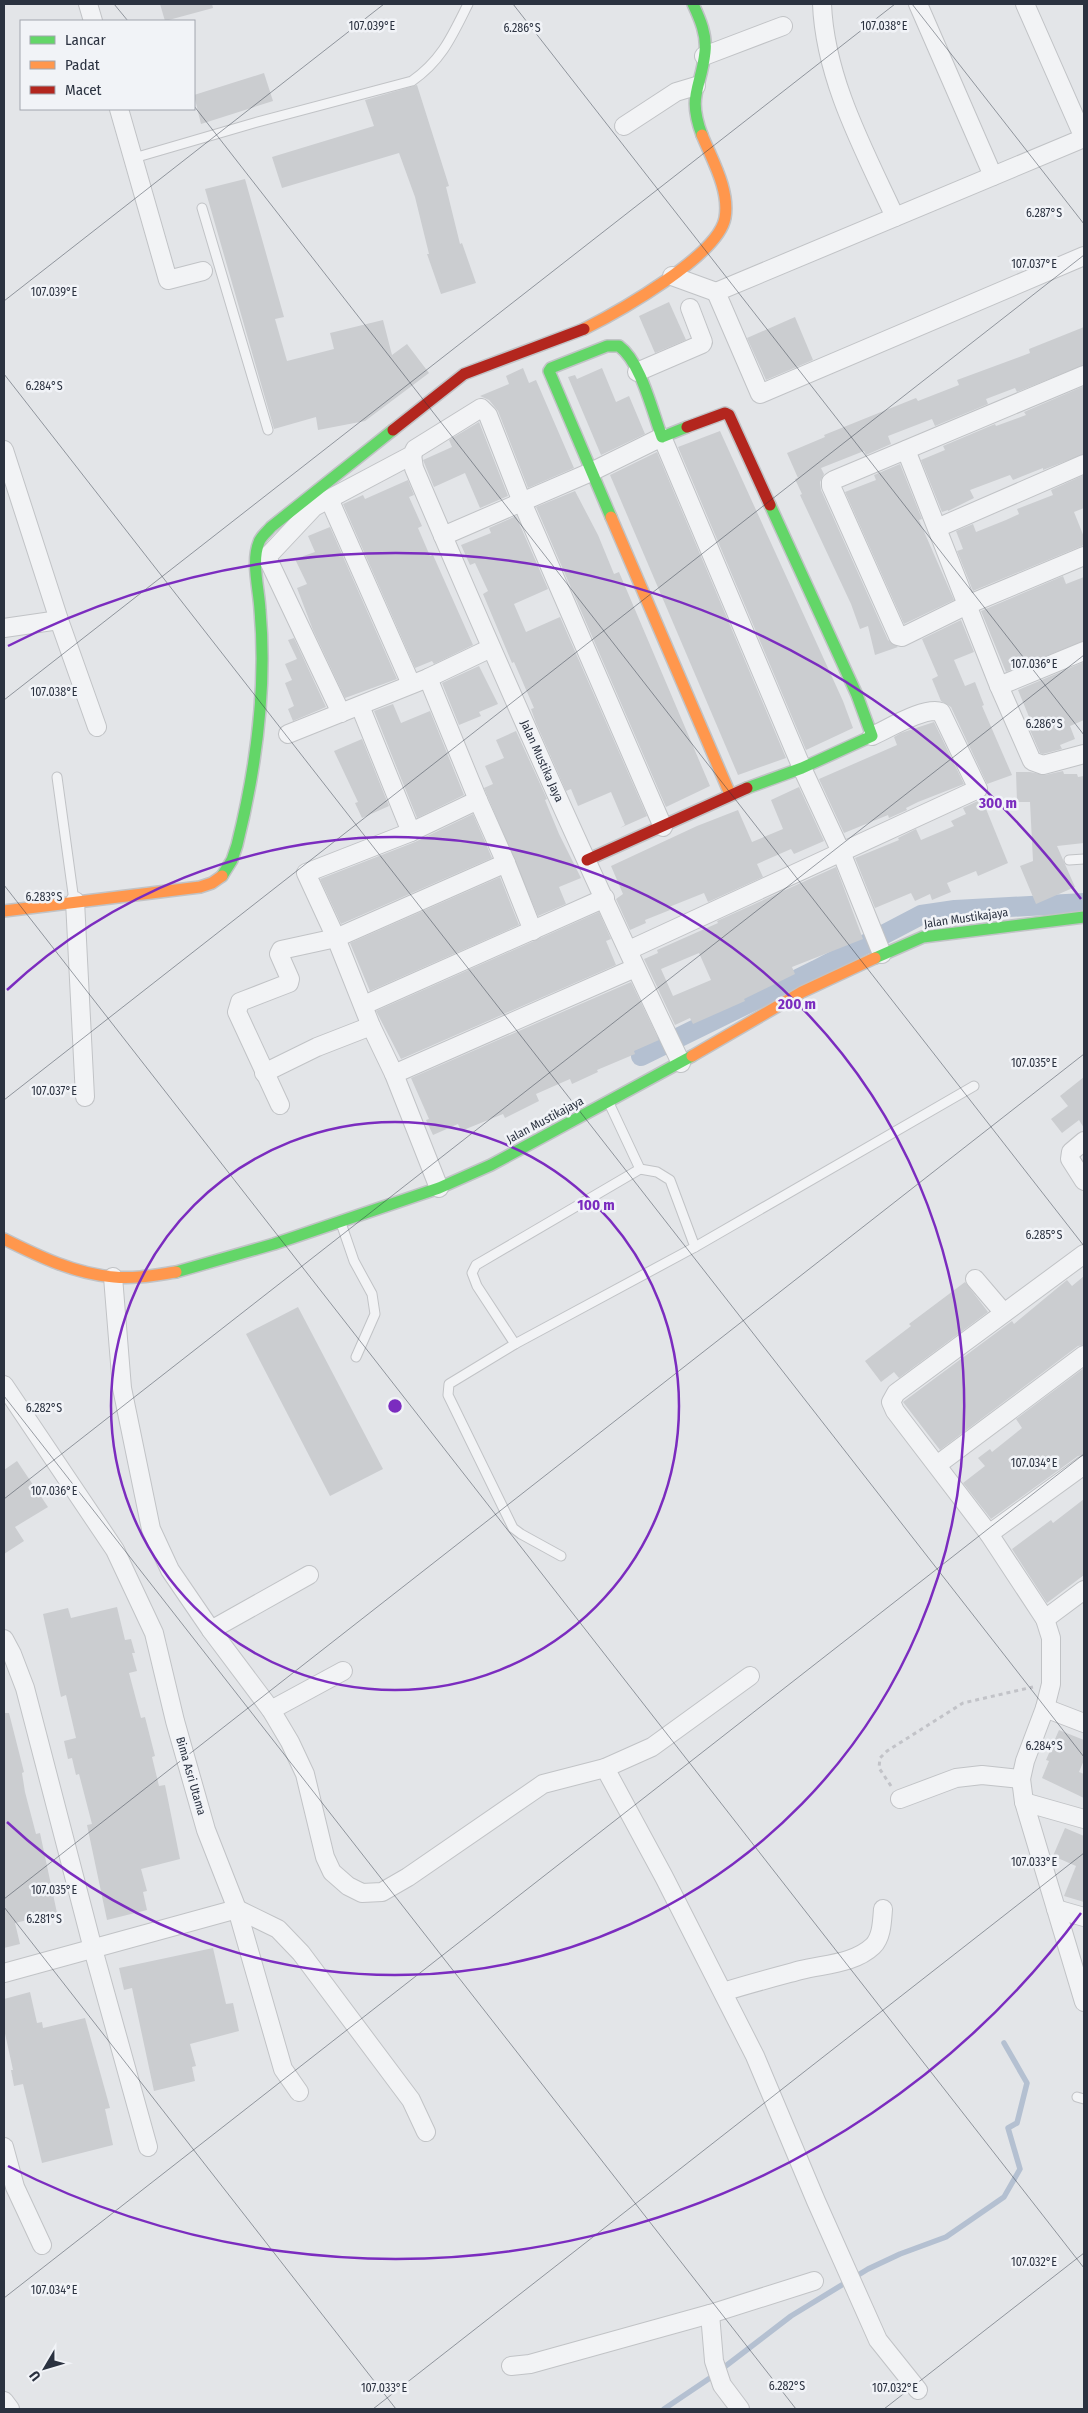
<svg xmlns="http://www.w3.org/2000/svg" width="1088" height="2413" font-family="'Fira Sans Condensed',sans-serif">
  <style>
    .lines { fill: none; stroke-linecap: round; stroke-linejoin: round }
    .stream { stroke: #b4c0d1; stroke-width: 5.5 }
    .canal { stroke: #b4c0d1; stroke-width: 20 }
    .building { fill: #cbcdd0; fill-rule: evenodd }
    .lane-casing { stroke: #c1c3c6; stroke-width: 11 }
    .street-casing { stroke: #c1c3c6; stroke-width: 20 }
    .fast-casing { stroke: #c1c3c6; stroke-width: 14 }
    .slow-casing { stroke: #c1c3c6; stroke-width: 14 }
    .jam-casing { stroke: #c1c3c6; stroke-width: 14 }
    .path { stroke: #c2c3c8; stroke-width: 3; stroke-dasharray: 4 4; stroke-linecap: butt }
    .lane { stroke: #f2f3f5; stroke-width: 9 }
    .street { stroke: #f2f3f5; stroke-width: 18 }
    .fast { stroke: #63d668; stroke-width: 11 }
    .slow { stroke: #ff974d; stroke-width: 11 }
    .jam { stroke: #b3261e; stroke-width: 11 }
    .ticks { fill: none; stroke: #2b3240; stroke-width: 1; stroke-opacity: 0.45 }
    .ring { fill: none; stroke: #7b2cbf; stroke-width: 2.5 }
    .labels { text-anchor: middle; stroke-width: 5; stroke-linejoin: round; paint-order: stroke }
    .street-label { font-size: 12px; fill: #2b3240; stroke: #f1f3f7 }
    .ticks-label { font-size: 12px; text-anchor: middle; fill: #2b3240; stroke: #f1f3f7; stroke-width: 5; stroke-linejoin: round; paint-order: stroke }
    .centre { fill: #7b2cbf; stroke: #f1f3f7; stroke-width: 2.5 }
    .ring-label { font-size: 15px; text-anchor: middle; font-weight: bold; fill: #7b2cbf; stroke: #f1f3f7; stroke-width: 5; stroke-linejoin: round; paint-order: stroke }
  </style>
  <rect width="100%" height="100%" fill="#e3e5e8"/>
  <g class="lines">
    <path class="stream" d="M 664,2409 L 710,2378 L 791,2316 L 868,2269 L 900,2254 L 946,2237 L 1004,2197 L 1020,2169 L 1008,2128 L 1017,2123 L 1027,2083 L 1004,2043"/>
    <path class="canal" d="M 641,1056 L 816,970 L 921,915 L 955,910 L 1084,903"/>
  </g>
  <g class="building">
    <path d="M 160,4 L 212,4 L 213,8 L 165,21 Z"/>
    <path d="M 264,73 L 273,101 L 201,124 L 194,95 Z"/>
    <path d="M 417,85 L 449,186 L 446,187 L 460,244 L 462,243 L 476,283 L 441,294 L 427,254 L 429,254 L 415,197 L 399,153 L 282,188 L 272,157 L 374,126 L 365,100 Z"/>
    <path d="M 245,179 L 284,317 L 275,319 L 287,361 L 334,349 L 330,333 L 383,320 L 392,355 L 407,344 L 429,373 L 365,421 L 318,430 L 316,417 L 274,429 L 205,189 Z"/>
    <path d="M 669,302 L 686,340 L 655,353 L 639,316 Z"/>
    <path d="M 795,317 L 813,360 L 766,380 L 747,338 Z"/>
    <path d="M 1084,327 L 1084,365 L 1017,392 L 1015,388 L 986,399 L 988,404 L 935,426 L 932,419 L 888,436 L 891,444 L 866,455 L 864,451 L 821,468 L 824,474 L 820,482 L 821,490 L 888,640 L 898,647 L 875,655 L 868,626 L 860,629 L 851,604 L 800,495 L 802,494 L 795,479 L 798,478 L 787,453 L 825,437 L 824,435 L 891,408 L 916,398 L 918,401 L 959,385 L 957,380 L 1030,353 L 1029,349 Z"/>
    <path d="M 523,368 L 529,383 L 536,380 L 574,468 L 528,488 L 498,411 L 489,400 L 480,396 L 509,384 L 506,376 Z"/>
    <path d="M 602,368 L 616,402 L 629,396 L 645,434 L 601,455 L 568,377 L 575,375 L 577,379 Z"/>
    <path d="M 1084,386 L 1084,454 L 1043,470 L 1043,468 L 1013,480 L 1010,475 L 970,490 L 974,498 L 948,511 L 948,510 L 942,512 L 921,460 L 945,450 L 943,446 L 995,424 L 996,426 L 1026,415 L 1024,412 Z"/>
    <path d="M 479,422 L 508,496 L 480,508 L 465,473 L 434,487 L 423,460 L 452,447 L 449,440 Z"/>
    <path d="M 720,431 L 843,701 L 853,728 L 806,750 L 678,447 Z"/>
    <path d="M 657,452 L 786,758 L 738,775 L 610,475 Z"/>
    <path d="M 900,464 L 922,519 L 919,520 L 954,600 L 904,624 L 845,492 L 876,480 L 874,475 Z"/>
    <path d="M 1084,475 L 1084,508 L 1074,512 L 1084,537 L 1084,545 L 973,591 L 957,551 L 963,549 L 956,531 L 973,524 L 976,532 L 1006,520 L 1019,514 L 1017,509 L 1053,495 L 1051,490 Z"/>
    <path d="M 408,480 L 414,495 L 409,497 L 422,526 L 418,528 L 430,556 L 433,555 L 473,645 L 434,664 L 432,661 L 415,668 L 343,504 L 363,495 L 365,499 Z"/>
    <path d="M 575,491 L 598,535 L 614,574 L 619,572 L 710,786 L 666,807 L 536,507 Z"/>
    <path d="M 516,516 L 548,589 L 514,604 L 526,632 L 560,617 L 647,816 L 620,828 L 625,825 L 611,792 L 578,806 L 571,789 L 566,791 L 536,723 L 531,709 L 534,708 L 514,662 L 512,663 L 483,594 L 488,591 L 475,563 L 470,565 L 461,545 L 491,533 L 489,528 Z"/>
    <path d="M 330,527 L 397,679 L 345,698 L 313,630 L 297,588 L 307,584 L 295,559 L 315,552 L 308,536 Z"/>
    <path d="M 1063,576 L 1066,584 L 1084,577 L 1084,641 L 1006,672 L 981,611 Z"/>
    <path d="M 961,620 L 974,652 L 954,660 L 965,686 L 975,682 L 984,705 L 982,706 L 1012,775 L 987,784 L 951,707 L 941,701 L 932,679 L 938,676 L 922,639 Z"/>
    <path d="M 294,638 L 326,707 L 293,721 L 288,709 L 294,706 L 285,683 L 292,680 L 285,664 L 297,659 L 288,640 Z"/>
    <path d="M 1084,662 L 1084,720 L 1070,726 L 1075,739 L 1060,745 L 1062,749 L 1043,754 L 1040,753 L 1030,730 L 1034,729 L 1018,690 Z"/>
    <path d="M 479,666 L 498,704 L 479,712 L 481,716 L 459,725 L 442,683 Z"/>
    <path d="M 393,704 L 401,723 L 430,711 L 464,795 L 417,818 L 374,711 Z"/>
    <path d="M 934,722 L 964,784 L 918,802 L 906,808 L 907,810 L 889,818 L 888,815 L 844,833 L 819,779 L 897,745 L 894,737 L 901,733 Z"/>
    <path d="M 516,731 L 547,799 L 545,800 L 559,834 L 581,878 L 559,887 L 566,904 L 538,916 L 484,788 L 493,784 L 485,766 L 504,758 L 496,740 Z"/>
    <path d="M 362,739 L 389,806 L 362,818 L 355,803 L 358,802 L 334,751 Z"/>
    <path d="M 1063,771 L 1064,774 L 1077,774 L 1078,777 L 1084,776 L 1084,843 L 1057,846 L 1075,887 L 1036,904 L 1020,866 L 1033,861 L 1030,802 L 1017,802 L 1016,772 L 1030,772 L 1045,775 Z"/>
    <path d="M 799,787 L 824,841 L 794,854 L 791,849 L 757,864 L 763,877 L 708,902 L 704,893 L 669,907 L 670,910 L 645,920 L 646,923 L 630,930 L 616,899 L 623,894 L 611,866 L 697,826 L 738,810 L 752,842 L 783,829 L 771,800 Z"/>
    <path d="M 982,799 L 1008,863 L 978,876 L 976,871 L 947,883 L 951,892 L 932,900 L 930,894 L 915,901 L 911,893 L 875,908 L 855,858 L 899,840 L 898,838 L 916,829 L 921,840 L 954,826 L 951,821 L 966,814 L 963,808 Z"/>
    <path d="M 473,814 L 492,858 L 341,924 L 320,879 L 415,842 Z"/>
    <path d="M 836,867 L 863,939 L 792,967 L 795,974 L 744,999 L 745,1001 L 693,1024 L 690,1018 L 675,1025 L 644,959 L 658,953 L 657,950 L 718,923 L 717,921 ZM 699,953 L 711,980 L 673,996 L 661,969 Z"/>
    <path d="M 500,877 L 519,925 L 370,991 L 350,943 Z"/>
    <path d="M 599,912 L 611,939 L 606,941 L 616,965 L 401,1059 L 376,1011 Z"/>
    <path d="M 631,982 L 659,1040 L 634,1051 L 635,1054 L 597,1070 L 598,1072 L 572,1084 L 570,1079 L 536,1094 L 539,1101 L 505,1118 L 503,1114 L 461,1131 L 458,1124 L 433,1135 L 426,1120 L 429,1119 L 411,1078 Z"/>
    <path d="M 1084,1077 L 1084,1128 L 1079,1120 L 1062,1133 L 1051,1119 L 1068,1106 L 1060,1096 Z"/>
    <path d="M 1084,1276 L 1084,1345 L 1078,1346 L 940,1450 L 903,1402 L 1012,1321 L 1014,1324 L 1067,1280 L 1072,1286 Z"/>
    <path d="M 965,1282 L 988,1312 L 899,1378 L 894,1372 L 881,1382 L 865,1361 L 911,1326 L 909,1324 Z"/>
    <path d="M 298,1307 L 383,1469 L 330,1496 L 246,1334 Z"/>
    <path d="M 1084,1368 L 1084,1455 L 1078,1456 L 991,1519 L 963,1483 L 985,1466 L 978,1458 L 990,1449 L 992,1452 L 1022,1428 L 1016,1419 Z"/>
    <path d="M 17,1461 L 48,1507 L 15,1527 L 24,1541 L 4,1554 L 4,1470 Z"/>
    <path d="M 1084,1499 L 1084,1575 L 1047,1603 L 1012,1549 L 1051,1520 L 1053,1523 Z"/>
    <path d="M 117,1607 L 125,1640 L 131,1639 L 135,1653 L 132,1653 L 137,1671 L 129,1673 L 141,1718 L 145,1717 L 155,1756 L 152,1757 L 159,1786 L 165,1785 L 180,1859 L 141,1869 L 147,1891 L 143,1892 L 147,1910 L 107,1920 L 87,1825 L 92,1824 L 79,1774 L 76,1775 L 72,1758 L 68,1759 L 64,1741 L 76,1738 L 66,1695 L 61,1697 L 43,1614 L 68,1608 L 71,1618 Z"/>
    <path d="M 4,1713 L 9,1713 L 24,1772 L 22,1773 L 25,1792 L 36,1834 L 40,1833 L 57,1913 L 15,1923 L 20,1944 L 4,1948 Z"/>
    <path d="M 1059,1730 L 1084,1740 L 1084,1760 L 1079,1772 L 1084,1774 L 1084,1798 L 1042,1778 L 1049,1761 L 1046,1760 Z"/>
    <path d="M 1065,1828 L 1084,1836 L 1084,1902 L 1064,1896 L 1076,1866 L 1053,1856 Z"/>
    <path d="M 213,1948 L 226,2004 L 233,2003 L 239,2031 L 190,2044 L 196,2066 L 192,2067 L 195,2081 L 154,2091 L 132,1988 L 124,1990 L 119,1968 Z"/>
    <path d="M 30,1992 L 37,2023 L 42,2022 L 43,2028 L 85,2018 L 110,2108 L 105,2109 L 113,2145 L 42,2163 L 23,2084 L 14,2086 L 11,2070 L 13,2070 L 4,2029 L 4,1999 Z"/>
  </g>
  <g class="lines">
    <g class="lane-casing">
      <g id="lane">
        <path d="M 134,158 L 254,123 L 412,81 C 442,60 452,36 468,4"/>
        <path d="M 202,208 L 268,430"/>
        <path d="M 57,777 L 74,901"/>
        <path d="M 1069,860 L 1084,859"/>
        <path d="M 341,1223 L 354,1261 L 372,1294 L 375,1314 L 356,1357"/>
        <path d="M 695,1247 L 974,1086"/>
        <path d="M 515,1344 L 477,1286 L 472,1273 L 476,1265 L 640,1169"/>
        <path d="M 561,1556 L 521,1534 L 513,1528 L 448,1395 L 449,1384 L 515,1344 L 695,1247 L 670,1180 L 657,1172 L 640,1169 L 609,1103"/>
        <path d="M 1077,2097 L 1084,2099"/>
      </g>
    </g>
    <g class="street-casing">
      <g id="street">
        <path d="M 88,4 L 93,21"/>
        <path d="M 822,4 C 825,79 864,150 895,217"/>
        <path d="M 918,4 L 993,176"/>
        <path d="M 1025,4 L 1084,138"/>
        <path d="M 704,56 L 783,26"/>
        <path d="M 119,109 L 168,280 L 203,271"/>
        <path d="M 624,126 L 676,92 L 696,86"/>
        <path d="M 1084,138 L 716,292 L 760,394 L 1084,256"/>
        <path d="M 672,276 L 716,292"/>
        <path d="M 637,372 L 702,344 L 703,342 L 690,308"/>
        <path d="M 1084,375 L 834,480 L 831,482 L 831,486 L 898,636 L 902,637 L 967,605 L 1084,556"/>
        <path d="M 4,450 L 59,620 L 97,727"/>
        <path d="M 906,450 L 999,686 L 1032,761 L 1043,765 L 1084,754"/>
        <path d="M 412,455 L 414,468 C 499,668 587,867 681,1063"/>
        <path d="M 330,501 L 411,684"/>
        <path d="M 937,528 L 1084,464"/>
        <path d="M 443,536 L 591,472 L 662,437 L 802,768 L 841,852 L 882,954"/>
        <path d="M 4,628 L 59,620"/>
        <path d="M 428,678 L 478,800"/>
        <path d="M 999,686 L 1084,651"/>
        <path d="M 360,706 L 411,832"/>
        <path d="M 341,713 L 267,557 L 314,507 L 412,455 L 415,449 L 481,408 L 488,415 L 522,502 L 663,827"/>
        <path d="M 288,734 L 428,678 L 491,648"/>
        <path d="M 75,901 L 85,1097"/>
        <path d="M 629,950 L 978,789 L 941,712 C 925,706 888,729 872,736"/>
        <path d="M 364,1005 L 605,898"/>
        <path d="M 264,1073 L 317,1047 L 371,1026"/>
        <path d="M 394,1074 L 635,968"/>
        <path d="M 280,1105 L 237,1012 L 240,1002 L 289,983 L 290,979 L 279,954 L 281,950 L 336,938 L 506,863 L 533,931"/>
        <path d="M 1084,1141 L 1071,1152 L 1070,1159 L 1084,1181"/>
        <path d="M 439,1188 L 394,1074 L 371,1026 L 336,938 L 306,873 L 411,832 L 478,800 L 506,863"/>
        <path d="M 113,1277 L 122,1388 L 151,1529 L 170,1570 L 211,1630 L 271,1710 L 290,1742 L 305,1774 L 325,1857 L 332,1872 L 348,1886 L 362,1893 L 382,1892 L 408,1877 L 543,1784 L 605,1768 L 652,1747 L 750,1676"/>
        <path d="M 975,1279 L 1004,1313"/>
        <path d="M 4,1385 L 115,1550 L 154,1633 L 175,1721 L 206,1830 L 237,1909 L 283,2069 L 299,2092"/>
        <path d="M 937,1465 L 1084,1355"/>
        <path d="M 989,1534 L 1084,1465"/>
        <path d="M 1045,1619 L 1084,1590"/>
        <path d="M 211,1630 L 309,1575"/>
        <path d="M 4,1639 L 12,1654 L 25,1688 L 93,1949 L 148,2147"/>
        <path d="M 1045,1708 L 1051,1684 L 1051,1638 L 1045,1619 L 989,1534 L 895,1411 L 891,1402 L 896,1393 L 1084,1254"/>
        <path d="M 271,1710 L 343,1671"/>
        <path d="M 1084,1723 L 1045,1708 L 1025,1761 L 1021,1779 L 1024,1802 L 1084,2002"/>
        <path d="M 605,1768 L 664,1877 L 755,2056 L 816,2201 L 878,2340 L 918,2390"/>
        <path d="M 900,1799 L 956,1778 L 982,1775 L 1021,1779"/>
        <path d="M 1024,1802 L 1084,1819"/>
        <path d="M 237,1909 L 278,1929 L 301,1953 L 411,2100 L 426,2132"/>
        <path d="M 1056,1909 L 1084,1917"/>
        <path d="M 4,1973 L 237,1909"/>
        <path d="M 723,1992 C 748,1984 775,1977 801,1970 C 824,1964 854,1964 873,1946 C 882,1937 882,1921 883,1909"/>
        <path d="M 4,2147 L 15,2187 L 42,2245"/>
        <path d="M 710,2314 L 814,2281"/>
        <path d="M 511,2366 L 530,2364 L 710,2314 L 714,2361 L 722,2385 L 740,2409"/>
        <path d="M 4,2401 L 10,2409"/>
      </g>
    </g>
    <g class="fast-casing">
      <g id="fast">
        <path d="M 693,4 C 700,19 707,35 705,52 C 701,89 687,95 702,135"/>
        <path d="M 611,517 L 549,371 L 551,368 L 607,346 L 619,346 C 641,362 652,411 662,437 L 687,427"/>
        <path d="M 747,788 L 802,768 L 872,736 L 857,695 L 770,505"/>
        <path d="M 222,876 L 232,860 L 237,845 C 256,769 267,689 260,610 C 259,589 251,562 259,542 C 261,536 267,532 271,527 L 393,430"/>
        <path d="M 875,958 L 923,937 L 1084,917"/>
        <path d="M 176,1272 L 274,1244 L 439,1188 L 491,1165 L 692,1056"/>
      </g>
    </g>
    <g class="slow-casing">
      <g id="slow">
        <path d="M 584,329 C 618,312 718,256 725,218 C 730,190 712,160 702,135"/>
        <path d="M 611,517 L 730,794"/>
        <path d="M 4,911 L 200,887 L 212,883 L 222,876"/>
        <path d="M 692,1056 L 802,992 L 875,958"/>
        <path d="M 4,1239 C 38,1256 75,1274 114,1277 C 135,1279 155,1275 176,1272"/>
      </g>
    </g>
    <g class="jam-casing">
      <g id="jam">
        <path d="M 687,427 L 725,413 L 729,415 L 770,505"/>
        <path d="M 393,430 L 464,374 L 584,329"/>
        <path d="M 587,860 L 747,788"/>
      </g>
    </g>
    <path class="path" d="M 891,1786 L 879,1768 L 880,1758 L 887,1751 L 963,1703 L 1033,1687"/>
    <use href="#lane" class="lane"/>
    <use href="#street" class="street"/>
    <use href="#fast" class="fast"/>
    <use href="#slow" class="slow"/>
    <use href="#jam" class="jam"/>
  </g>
  <path class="ticks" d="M 114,4 L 128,21M 513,4 L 1084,735M 912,4 L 1084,224M 194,106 L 1084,1246M 4,301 L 384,4M 4,374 L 1084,1757M 4,700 L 895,4M 4,885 L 1084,2268M 4,1100 L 1084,255M 4,1396 L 796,2409M 4,1499 L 1084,655M 4,1899 L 1084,1054M 4,1907 L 396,2409M 4,2298 L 1084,1454M 373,2409 L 1084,1853M 884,2409 L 1084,2253"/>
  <g class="ring">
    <circle cx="395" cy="1406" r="284"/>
    <path d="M7 990A569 569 0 1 1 7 1822"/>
    <path d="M1081 1913A853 853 0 0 1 8 2166M8 646A853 853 0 0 1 1081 899"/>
  </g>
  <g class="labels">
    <g class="street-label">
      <text transform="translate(542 761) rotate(66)" y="4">Jalan Mustika Jaya</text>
      <text transform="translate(966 918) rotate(-8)" y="4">Jalan Mustikajaya</text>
      <text transform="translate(545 1120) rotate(-28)" y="4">Jalan Mustikajaya</text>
      <text transform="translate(191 1776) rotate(74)" y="4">Bima Asri Utama</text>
    </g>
  </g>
  <g class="ticks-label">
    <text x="372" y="30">107.039°E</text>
    <text x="884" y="30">107.038°E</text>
    <text x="522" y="32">6.286°S</text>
    <text x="1044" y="217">6.287°S</text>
    <text x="1034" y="268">107.037°E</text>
    <text x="54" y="296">107.039°E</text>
    <text x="44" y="390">6.284°S</text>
    <text x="1034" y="668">107.036°E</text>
    <text x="54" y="696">107.038°E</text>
    <text x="1044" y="728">6.286°S</text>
    <text x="44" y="901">6.283°S</text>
    <text x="1034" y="1067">107.035°E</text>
    <text x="54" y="1095">107.037°E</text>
    <text x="1044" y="1239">6.285°S</text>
    <text x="44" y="1412">6.282°S</text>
    <text x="1034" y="1467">107.034°E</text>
    <text x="54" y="1495">107.036°E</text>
    <text x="1044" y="1750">6.284°S</text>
    <text x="1034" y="1866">107.033°E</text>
    <text x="54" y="1894">107.035°E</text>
    <text x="44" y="1923">6.281°S</text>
    <text x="1034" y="2266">107.032°E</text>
    <text x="54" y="2294">107.034°E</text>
    <text x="787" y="2390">6.282°S</text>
    <text x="384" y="2392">107.033°E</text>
    <text x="895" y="2392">107.032°E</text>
  </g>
  <circle cx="395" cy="1406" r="8" class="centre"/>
  <g class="ring-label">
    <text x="998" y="808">300 m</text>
    <text x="797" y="1009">200 m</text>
    <text x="596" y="1210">100 m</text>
  </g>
  <rect width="1088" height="2413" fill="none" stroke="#2b3240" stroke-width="10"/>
  <rect x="20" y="20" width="175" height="90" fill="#f1f3f7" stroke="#a2a6ae"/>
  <rect x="30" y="36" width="25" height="8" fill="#63d668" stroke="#a2a6ae"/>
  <text x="65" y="45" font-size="15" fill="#2b3240">Lancar</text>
  <rect x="30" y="61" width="25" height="8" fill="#ff974d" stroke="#a2a6ae"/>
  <text x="65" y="70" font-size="15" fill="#2b3240">Padat</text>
  <rect x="30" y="86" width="25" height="8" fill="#b3261e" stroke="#a2a6ae"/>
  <text x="65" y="95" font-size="15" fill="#2b3240">Macet</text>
  <g transform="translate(45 2368) rotate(232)" stroke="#f1f3f7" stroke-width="4" paint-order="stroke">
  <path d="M0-4L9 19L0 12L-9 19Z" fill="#2b3240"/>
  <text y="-8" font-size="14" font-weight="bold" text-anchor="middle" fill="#2b3240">U</text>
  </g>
</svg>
